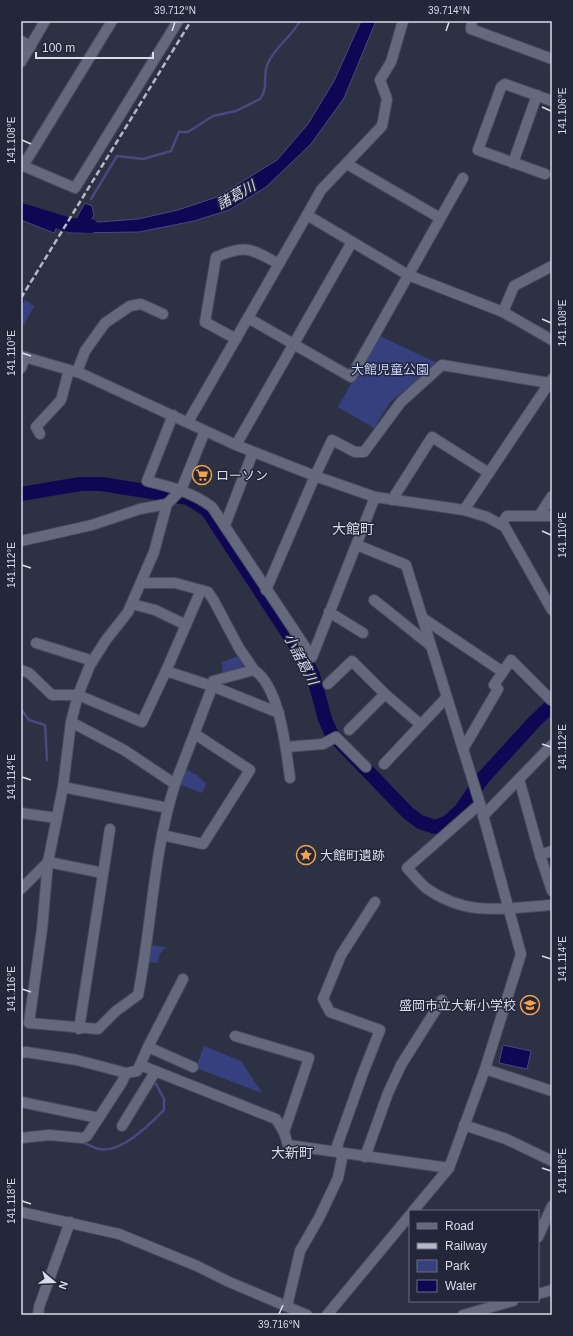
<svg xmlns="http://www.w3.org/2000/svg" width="573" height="1336" font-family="Arial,'Noto Sans JP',sans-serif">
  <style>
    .green { fill: #37407f }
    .water { fill: #100754; stroke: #4c4781 }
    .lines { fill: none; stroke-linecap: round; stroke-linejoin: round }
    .stream { stroke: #4c4781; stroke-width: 2.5 }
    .river { stroke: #100754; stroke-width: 14 }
    .minor-casing { stroke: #484c5c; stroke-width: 12 }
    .minor { stroke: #64697e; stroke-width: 10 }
    .rail { stroke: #b5b8c6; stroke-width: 2.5; stroke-dasharray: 6 3; stroke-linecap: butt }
    .ticks { fill: none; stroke: #d9dce9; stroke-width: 1.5 }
    .labels { text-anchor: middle; stroke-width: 3; stroke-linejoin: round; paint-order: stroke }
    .park-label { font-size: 13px; fill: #c5d0fc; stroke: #232739 }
    .poi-label { font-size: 13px; fill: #d9dce9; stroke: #232739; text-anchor: start }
    .water-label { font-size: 14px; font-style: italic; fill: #d1d7ed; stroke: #232739 }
    .neighbourhood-label { font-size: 14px; fill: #d9dce9; stroke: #232739 }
    .neatline { fill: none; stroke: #d9dce9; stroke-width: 1.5 }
    .ticks-label { font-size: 10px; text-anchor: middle; fill: #d9dce9 }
  </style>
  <rect width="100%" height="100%" fill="#2d3144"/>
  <g class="green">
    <path d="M 25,300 L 34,306 L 24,325 L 21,323 L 21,307 Z"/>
    <path d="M 378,335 L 439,364 L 390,402 L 374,428 L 338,407 Z"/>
    <path d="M 238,656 L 245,669 L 223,674 L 222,662 Z"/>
    <path d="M 185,769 L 197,775 L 206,784 L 202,793 L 179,784 Z"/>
    <path d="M 150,945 L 166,947 L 159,955 L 158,963 L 147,962 Z"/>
    <path d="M 204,1046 L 241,1061 L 262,1093 L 196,1068 Z"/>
  </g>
  <g class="water">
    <path d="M 361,21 L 376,21 L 344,98 L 311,144 L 266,187 L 229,210 L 194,221 L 139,232 L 68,233 L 85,203 L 92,206 L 94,215 L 91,221 L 99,222 L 138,219 L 178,210 L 217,197 L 277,160 L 308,124 L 334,81 Z"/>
    <path d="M 21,206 L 61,219 L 54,233 L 21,220 Z"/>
    <path d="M 503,1045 L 531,1051 L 527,1069 L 499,1063 Z"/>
  </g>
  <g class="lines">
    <g class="stream">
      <path d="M 91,199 L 117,156 L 143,159 L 171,151 L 179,132 L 188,132 L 213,116 L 236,111 L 260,99 C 269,89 262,74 268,63 C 275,47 292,36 300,21"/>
      <path d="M 21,709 L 29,720 L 45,725 L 47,760"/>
      <path d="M 82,1142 C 88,1144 93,1148 99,1149 C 121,1154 150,1124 164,1110 L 164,1099 L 156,1084"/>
    </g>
    <g class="river">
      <path d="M 21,210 L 70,225 L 91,226"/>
      <path d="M 21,494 L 80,484 L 102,484 L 188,498 L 207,510 L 302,655 L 313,675 L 325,719 L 331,733 L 408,813 L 420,822 L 435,827 L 448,822 L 461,810 L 482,779 L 534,722 L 552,705"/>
    </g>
    <g class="minor-casing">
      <g id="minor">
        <path d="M 472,21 L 471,29 L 552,59"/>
        <path d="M 21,41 L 31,46"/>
        <path d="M 21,62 L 45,21"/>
        <path d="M 513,163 L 537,95"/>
        <path d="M 347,164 L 440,218"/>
        <path d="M 21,165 L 75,188 L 178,21"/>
        <path d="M 23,166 L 112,21"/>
        <path d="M 545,174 L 478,150 L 501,87 L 505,84 L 552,101"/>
        <path d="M 307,215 L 321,190 L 382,126 L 387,99 L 380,80 L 391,62 L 403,21"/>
        <path d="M 503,312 L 514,286 L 552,266"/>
        <path d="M 248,318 L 351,377 L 463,178"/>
        <path d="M 236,339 L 205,322 L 216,257 C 247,244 251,249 279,264"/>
        <path d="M 21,356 L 80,373 L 236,445 L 315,476 L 375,497 L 464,510 L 487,517 L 505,527 L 552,610"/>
        <path d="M 21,368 L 25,357"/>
        <path d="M 77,372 L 85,351 L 105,323 L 130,306 L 141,304 L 163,314"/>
        <path d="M 173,415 L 147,481 C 171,487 192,492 212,507 L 312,657 L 375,497"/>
        <path d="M 188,422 L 307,215 L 408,275 L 503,312 L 552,340"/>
        <path d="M 40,434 L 36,427 L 61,400 L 69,370"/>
        <path d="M 236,445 L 352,242"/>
        <path d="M 392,500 L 432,437 L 489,473"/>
        <path d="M 464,510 L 552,379"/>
        <path d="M 539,516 L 552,496"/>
        <path d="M 501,524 L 507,516 L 552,516"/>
        <path d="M 225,525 L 253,452"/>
        <path d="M 21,541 L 92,525 L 140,509 L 167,504 L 181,490 L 205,431"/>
        <path d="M 357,545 L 406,565 L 480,804 L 521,954 L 485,1069 L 449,1168 L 413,1211"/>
        <path d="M 141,583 L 175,583 L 201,590"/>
        <path d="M 266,590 L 315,476 L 332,440 L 355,452 L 364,452 L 401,402 L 442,365 L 549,383"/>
        <path d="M 374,600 L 430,645"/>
        <path d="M 132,604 L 155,610 L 186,625"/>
        <path d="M 329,612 L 363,633"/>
        <path d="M 424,619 L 503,672"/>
        <path d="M 36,643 L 93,661"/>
        <path d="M 21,670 L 29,673 L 52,695 L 78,695 L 142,722 L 166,671 L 212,686 L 279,713"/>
        <path d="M 166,671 L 201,590 L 208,592 L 214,601 L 239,648 L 254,670"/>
        <path d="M 328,684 L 352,661 L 385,694 L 420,724"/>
        <path d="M 71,722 L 124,750 L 175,784 C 153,853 152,925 138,995 L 116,1011 L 98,1029 L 29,1023 L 42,929 L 48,862 L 63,787 L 71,722 L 78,695 L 90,665 L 106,640 L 128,612 L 154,552 L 167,504"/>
        <path d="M 349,730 L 385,694"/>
        <path d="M 286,747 L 323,744 L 336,737 L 366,767"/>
        <path d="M 463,749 L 498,689 L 494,685 L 511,660 L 551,700"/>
        <path d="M 384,764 L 446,698"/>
        <path d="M 519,779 L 540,855 L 552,891"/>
        <path d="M 175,784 L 211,690 L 213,681 L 254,670 C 280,687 286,749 290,778"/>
        <path d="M 63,787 L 168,808"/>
        <path d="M 480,804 L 407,868 C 413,874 419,882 426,888 C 468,918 505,908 552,905"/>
        <path d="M 21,813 L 57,818"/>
        <path d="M 483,816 L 552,745"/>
        <path d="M 162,835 L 203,844 L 250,770 L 195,734"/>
        <path d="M 540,855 L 552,851"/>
        <path d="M 48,862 L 103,873"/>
        <path d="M 21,889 L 48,862"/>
        <path d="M 79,1029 L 110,829"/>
        <path d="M 235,1036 L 309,1058 L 284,1132"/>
        <path d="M 148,1047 L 183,979"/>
        <path d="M 21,1053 L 26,1052 L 77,1060 L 126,1073"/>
        <path d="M 140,1065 L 148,1047 L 193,1067"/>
        <path d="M 485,1069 L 552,1091"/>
        <path d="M 21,1102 L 99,1118"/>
        <path d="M 464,1125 L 506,1139 L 552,1161"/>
        <path d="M 122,1126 L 155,1072"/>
        <path d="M 21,1138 L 49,1135 L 83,1138 L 87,1136 L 122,1082 L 126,1073 L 137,1071 L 140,1065 L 276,1119 L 284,1132 L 288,1145 L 449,1168"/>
        <path d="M 365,1157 L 388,1093 L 401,1065 L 442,1000"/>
        <path d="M 21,1212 L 119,1234 L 197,1266 L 227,1281 L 307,1315"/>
        <path d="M 538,1237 L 552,1206"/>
        <path d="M 538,1294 L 552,1290"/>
        <path d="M 287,1306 L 300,1251 L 319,1218 L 338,1178 L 342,1158 L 337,1146 L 363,1073 L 380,1030 L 330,1012 L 323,999 L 341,955 L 375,902"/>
        <path d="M 38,1315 L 39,1307 L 70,1222"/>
        <path d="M 327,1315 L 410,1215"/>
        <path d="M 463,1315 L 513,1301"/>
      </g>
    </g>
    <use href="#minor" class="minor"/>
    <path class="rail" d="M 21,298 L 191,21"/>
  </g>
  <path class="ticks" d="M 172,31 L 175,22M 446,31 L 449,22M 542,107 L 551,111M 22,140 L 31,144M 542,319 L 551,323M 22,353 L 31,356M 542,531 L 551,535M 22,565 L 31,568M 542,744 L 551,747M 22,777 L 31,780M 542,956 L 551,959M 22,989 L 31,992M 542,1168 L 551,1171M 22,1201 L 31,1204M 279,1314 L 283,1305"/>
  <defs>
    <g id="supermarket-ring" transform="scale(1)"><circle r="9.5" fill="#232739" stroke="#f6a248" stroke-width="1.5"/><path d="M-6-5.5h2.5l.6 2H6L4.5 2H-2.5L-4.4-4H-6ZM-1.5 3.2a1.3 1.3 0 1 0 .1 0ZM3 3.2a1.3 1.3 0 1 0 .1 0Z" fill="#f6a248"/></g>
    <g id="sight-ring" transform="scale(1)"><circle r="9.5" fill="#232739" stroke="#f6a248" stroke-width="1.5"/><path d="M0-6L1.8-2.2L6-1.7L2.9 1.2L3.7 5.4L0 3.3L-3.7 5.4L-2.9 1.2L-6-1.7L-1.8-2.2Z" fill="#f6a248"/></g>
    <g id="school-ring" transform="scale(1)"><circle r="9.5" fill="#232739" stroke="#f6a248" stroke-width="1.5"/><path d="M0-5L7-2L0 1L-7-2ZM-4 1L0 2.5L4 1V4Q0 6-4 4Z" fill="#f6a248"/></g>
  </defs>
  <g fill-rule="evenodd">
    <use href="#supermarket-ring" x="202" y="475"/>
    <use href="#sight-ring" x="306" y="855"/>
    <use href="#school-ring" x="530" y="1005"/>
  </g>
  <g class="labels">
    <g class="park-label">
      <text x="390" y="374">大館児童公園</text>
    </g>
    <g class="poi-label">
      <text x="216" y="480">ローソン</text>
      <text x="320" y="860">大館町遺跡</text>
      <text x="516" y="1010" text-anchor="end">盛岡市立大新小学校</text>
    </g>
    <g class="water-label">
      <text transform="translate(236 195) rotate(-30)" y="5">諸葛川</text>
      <text transform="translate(301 659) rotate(62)" y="5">小諸葛川</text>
    </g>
    <g class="neighbourhood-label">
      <text x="353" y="534">大館町</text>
      <text x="292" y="1158">大新町</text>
    </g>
  </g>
  <rect width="573" height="1336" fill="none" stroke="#232739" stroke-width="44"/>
  <rect x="409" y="1210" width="130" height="92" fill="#232739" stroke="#6c6f7f"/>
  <rect x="417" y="1223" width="20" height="6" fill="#64697e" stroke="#6c6f7f"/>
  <text x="445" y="1230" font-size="12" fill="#d9dce9">Road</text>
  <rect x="417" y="1243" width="20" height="6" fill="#b5b8c6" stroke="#6c6f7f"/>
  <text x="445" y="1250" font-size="12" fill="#d9dce9">Railway</text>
  <rect x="417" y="1260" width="20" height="12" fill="#37407f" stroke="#6c6f7f"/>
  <text x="445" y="1270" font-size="12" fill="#d9dce9">Park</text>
  <rect x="417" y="1280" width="20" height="12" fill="#100754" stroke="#6c6f7f"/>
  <text x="445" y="1290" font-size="12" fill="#d9dce9">Water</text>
  <g transform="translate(54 1282) rotate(109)" stroke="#232739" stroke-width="3" paint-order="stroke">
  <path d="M0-3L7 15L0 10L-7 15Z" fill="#d9dce9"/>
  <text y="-6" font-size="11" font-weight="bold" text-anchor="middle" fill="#d9dce9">N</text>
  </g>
  <path d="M36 52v6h117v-6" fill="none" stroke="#d9dce9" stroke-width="2"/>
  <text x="42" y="52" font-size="12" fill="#d9dce9" stroke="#232739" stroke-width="3" paint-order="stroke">100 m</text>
  <rect x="22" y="22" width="529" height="1292" class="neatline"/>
  <g class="ticks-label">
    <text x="175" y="14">39.712°N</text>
    <text x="449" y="14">39.714°N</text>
    <text transform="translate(562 111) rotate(-90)" y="4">141.106°E</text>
    <text transform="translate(11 140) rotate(-90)" y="4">141.108°E</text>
    <text transform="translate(562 323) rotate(-90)" y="4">141.108°E</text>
    <text transform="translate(11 353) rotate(-90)" y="4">141.110°E</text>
    <text transform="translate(562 535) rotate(-90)" y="4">141.110°E</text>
    <text transform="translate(11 565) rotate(-90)" y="4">141.112°E</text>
    <text transform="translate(562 747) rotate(-90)" y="4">141.112°E</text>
    <text transform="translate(11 777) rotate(-90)" y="4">141.114°E</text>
    <text transform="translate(562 959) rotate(-90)" y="4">141.114°E</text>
    <text transform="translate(11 989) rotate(-90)" y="4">141.116°E</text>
    <text transform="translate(562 1171) rotate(-90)" y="4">141.116°E</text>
    <text transform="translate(11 1201) rotate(-90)" y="4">141.118°E</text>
    <text x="279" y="1328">39.716°N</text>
  </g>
</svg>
